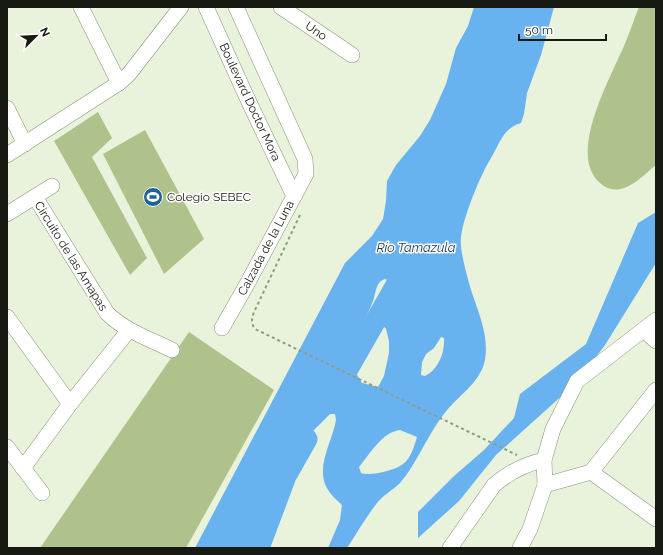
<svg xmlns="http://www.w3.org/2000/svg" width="663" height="555" font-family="Raleway,sans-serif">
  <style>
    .green { fill: #b0c28b }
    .water { fill: #69b2f0; fill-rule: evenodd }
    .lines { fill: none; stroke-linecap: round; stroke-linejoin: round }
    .river { stroke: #69b2f0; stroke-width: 21 }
    .minor-casing { stroke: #8b937d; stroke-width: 16 }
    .path { stroke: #929987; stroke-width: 2; stroke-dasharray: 3 3; stroke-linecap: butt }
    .minor { stroke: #fff; stroke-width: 15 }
    .labels { text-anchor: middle; stroke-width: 3; stroke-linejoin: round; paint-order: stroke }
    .street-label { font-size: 12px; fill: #171a12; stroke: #fff }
    .poi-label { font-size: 12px; fill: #171a12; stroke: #fff; text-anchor: start }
    .water-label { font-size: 13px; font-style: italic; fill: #16354e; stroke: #fff }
  </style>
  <rect width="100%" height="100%" fill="#e9f2da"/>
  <g class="green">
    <path d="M 639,7 L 656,7 L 656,165 C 640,178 620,201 600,183 C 566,153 613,74 626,41 C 631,30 634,18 639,7 Z"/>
    <path d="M 98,112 L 112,138 L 92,157 L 147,258 L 130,275 L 54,141 Z"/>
    <path d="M 145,130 L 204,239 L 164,274 L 103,154 Z"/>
    <path d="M 189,332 L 274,390 L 186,548 L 40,548 Z"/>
  </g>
  <g class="water">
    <path d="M 474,7 L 554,7 L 541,55 L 527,93 L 524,114 L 521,123 C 503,128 500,143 491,158 C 481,174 458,227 461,246 C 462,258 468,280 472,293 C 479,314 489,336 485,360 C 480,384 457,396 444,414 C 428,434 416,465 400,483 C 393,490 383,495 377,503 C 366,517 357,533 347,548 L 328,548 L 340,520 L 342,505 C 338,501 334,498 331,494 C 312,471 332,444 336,420 L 335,414 L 330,414 L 313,431 L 295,461 L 284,476 L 252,548 L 195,548 L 345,263 L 372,236 L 383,219 L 386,201 L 387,181 L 396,165 L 420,136 L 430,120 L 446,84 L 456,48 L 468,26 ZM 386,279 L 388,283 L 385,311 L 380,322 L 386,329 L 389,341 L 389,353 L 384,376 L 378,387 L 362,383 L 346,357 C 353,338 366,320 373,301 C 376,293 376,280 386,279 ZM 441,337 L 444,338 C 445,352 439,369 425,376 L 421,375 L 422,362 L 426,354 L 434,348 ZM 400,430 L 417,437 C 414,447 411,458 403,464 C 394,471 370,476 361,473 L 359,467 C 370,454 382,432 400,430 Z"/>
    <path d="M 656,212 L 656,263 L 605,345 L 576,383 L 496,455 L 459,501 L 418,538 L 418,512 L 454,476 L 484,450 L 514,418 L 520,394 L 586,344 L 638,223 Z"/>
  </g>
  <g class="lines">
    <g class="river">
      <path d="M 336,390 L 400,278"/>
      <path d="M 259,548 L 286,476 L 307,439"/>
    </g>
    <g class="minor-casing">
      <g id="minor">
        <path d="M 81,7 L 119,83"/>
        <path d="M 206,7 L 248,100 L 294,196"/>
        <path d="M 281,7 L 352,55"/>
        <path d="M 7,108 L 25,144"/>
        <path d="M 7,155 L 119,83 L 129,74 L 181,7"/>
        <path d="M 35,197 L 107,313 C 125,331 150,339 172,350"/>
        <path d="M 7,214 L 52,186"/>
        <path d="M 7,317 L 70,404"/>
        <path d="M 222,328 L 246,286 L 306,174 L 305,159 L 236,7"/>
        <path d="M 644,330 L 656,341"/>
        <path d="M 7,447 L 42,493"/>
        <path d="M 23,468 L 70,404 L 129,330"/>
        <path d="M 591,472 L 656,519"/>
        <path d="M 545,485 L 591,472 L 656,390"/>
        <path d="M 450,548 L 494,485 C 508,473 526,464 544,460"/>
        <path d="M 520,548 L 530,529 L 545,485 L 544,460 L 553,429 L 577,381 L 656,320"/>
      </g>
    </g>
    <path class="path" d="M 300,215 L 255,310 C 252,317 250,322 255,329 L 517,455"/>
    <use href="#minor" class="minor"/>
  </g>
  <defs>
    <g id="stadium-disc" transform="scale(1)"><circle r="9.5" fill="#1c6296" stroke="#fff"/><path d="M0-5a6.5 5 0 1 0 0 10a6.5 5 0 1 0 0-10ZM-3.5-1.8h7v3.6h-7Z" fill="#fff"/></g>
  </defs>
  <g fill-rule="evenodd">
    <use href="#stadium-disc" x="153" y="197"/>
  </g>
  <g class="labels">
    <g class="street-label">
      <text transform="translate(316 31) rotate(34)" y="4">Uno</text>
      <text transform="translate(250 102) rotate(65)" y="4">Boulevard Doctor Mora</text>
      <text transform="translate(266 248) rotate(-62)" y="4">Calzada de la Luna</text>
      <text transform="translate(71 256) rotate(58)" y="4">Circuito de las Amapas</text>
    </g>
    <g class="poi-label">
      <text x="167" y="201">Colegio SEBEC</text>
    </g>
    <g class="water-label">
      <text x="416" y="252">Río Tamazula</text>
    </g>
  </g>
  <rect width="663" height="555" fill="none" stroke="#171a12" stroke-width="16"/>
  <g transform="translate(36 36) rotate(66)" stroke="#ffffff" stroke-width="3" paint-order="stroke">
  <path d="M0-3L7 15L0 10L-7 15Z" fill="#171a12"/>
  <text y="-6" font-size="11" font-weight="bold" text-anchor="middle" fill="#171a12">N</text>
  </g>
  <path d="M519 34v6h87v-6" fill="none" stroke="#171a12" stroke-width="2"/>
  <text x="525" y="34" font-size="12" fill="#171a12" stroke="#ffffff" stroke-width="3" paint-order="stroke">50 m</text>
</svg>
